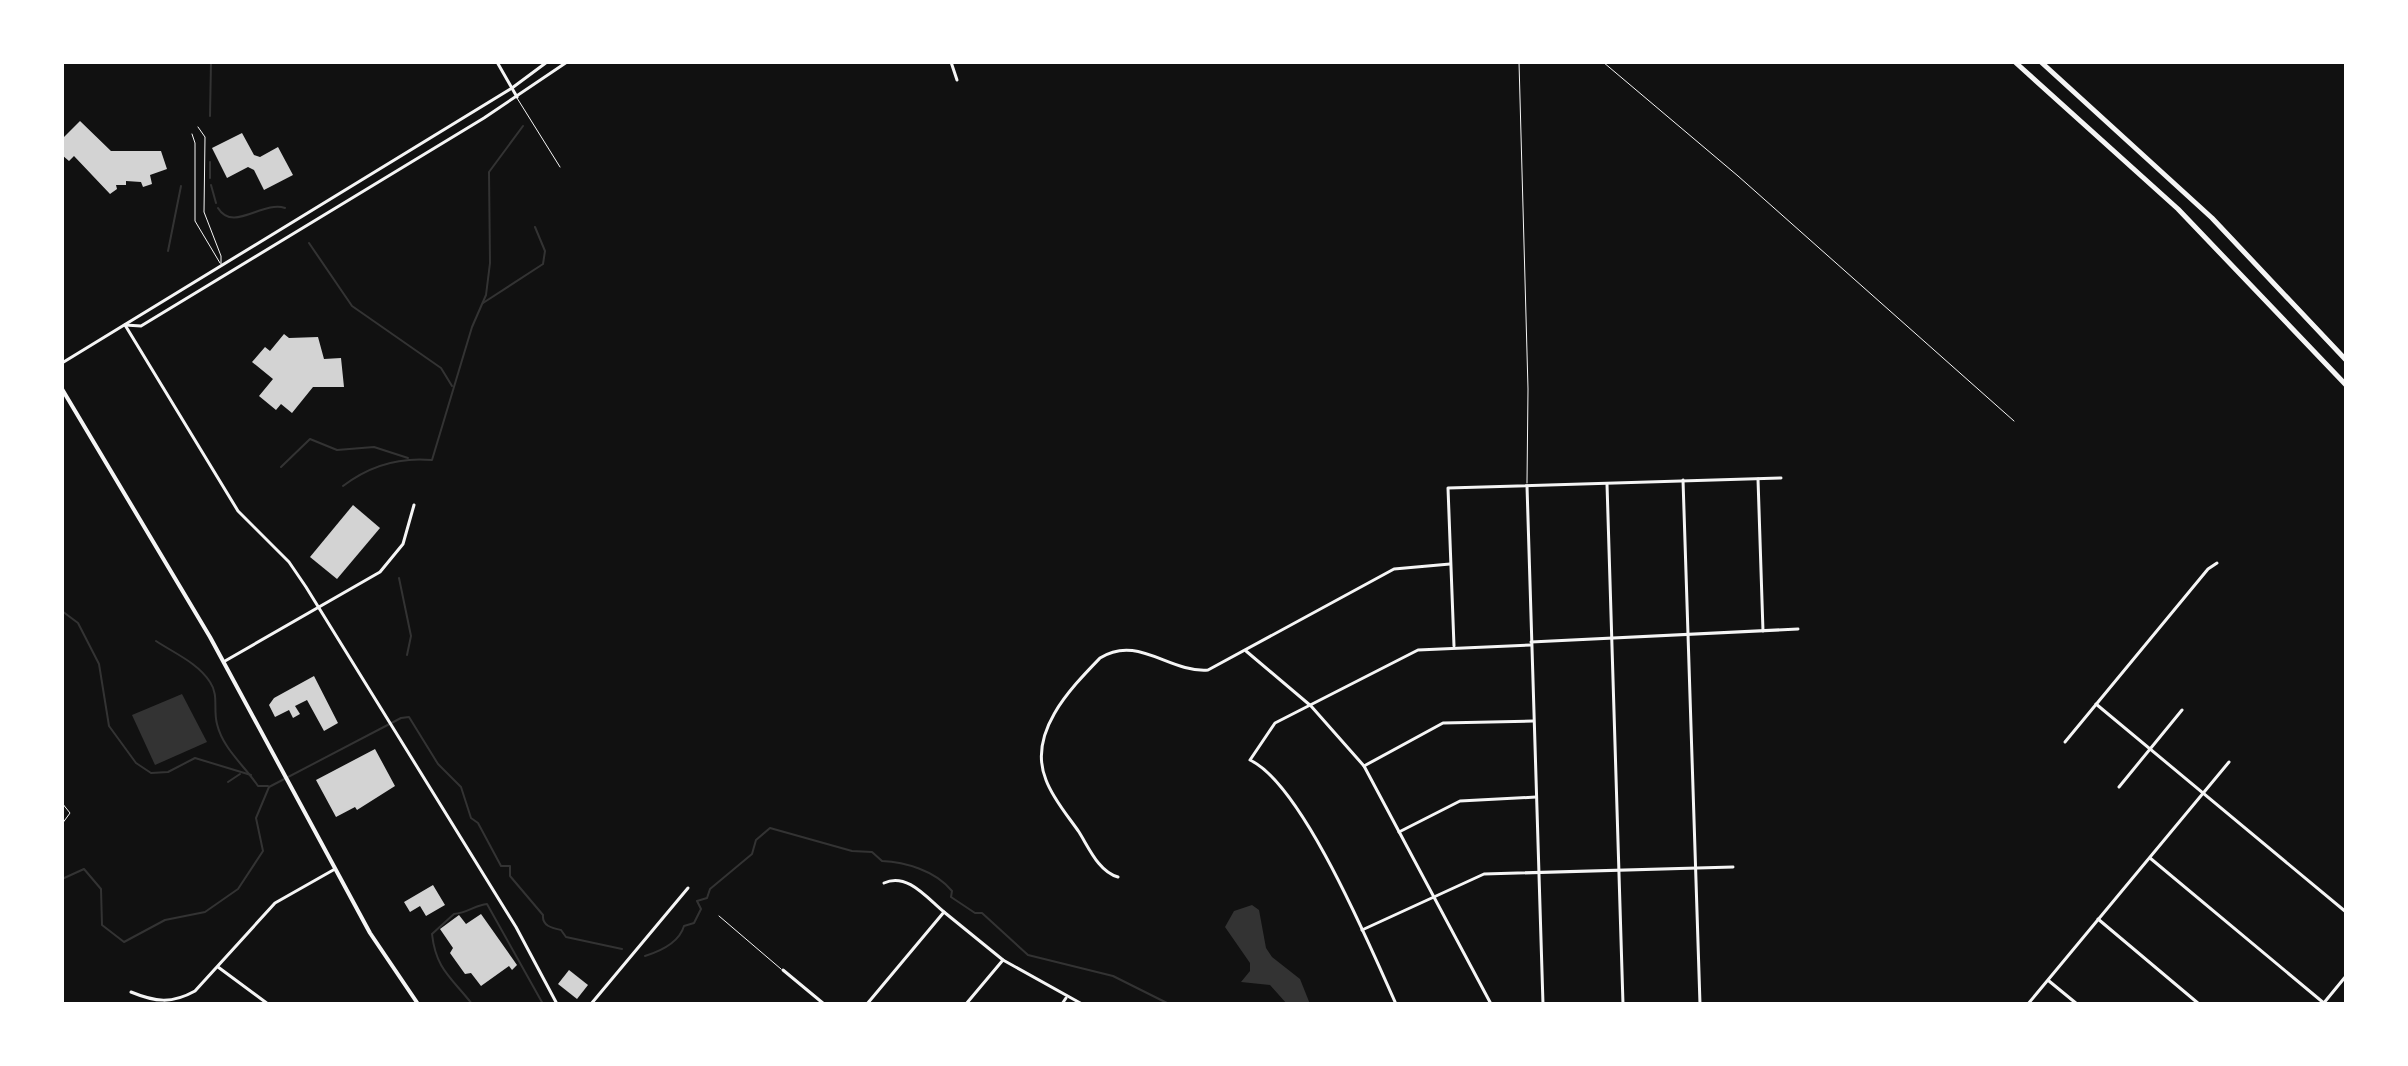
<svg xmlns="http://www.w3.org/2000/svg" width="2408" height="1066" font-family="Quicksand,sans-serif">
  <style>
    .water { fill: #333 }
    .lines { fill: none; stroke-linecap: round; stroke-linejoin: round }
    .stream { stroke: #333; stroke-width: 2 }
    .building { fill: #d3d3d3 }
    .path { stroke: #f5f5f5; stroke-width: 1 }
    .service { stroke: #f5f5f5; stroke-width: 1 }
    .minor { stroke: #f5f5f5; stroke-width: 3 }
    .tertiary { stroke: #f5f5f5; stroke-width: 3 }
    .primary { stroke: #f5f5f5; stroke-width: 4 }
    .motorway { stroke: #f5f5f5; stroke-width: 5 }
  </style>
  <rect width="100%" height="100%" fill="#111"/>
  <g class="water">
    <path d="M 182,694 L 207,742 L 155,765 L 132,715 Z"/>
    <path d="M 1252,905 L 1259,910 L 1266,948 L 1272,957 L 1300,979 L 1310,1004 L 1287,1004 L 1270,985 L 1241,982 L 1250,971 L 1250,963 L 1225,927 L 1234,911 Z"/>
  </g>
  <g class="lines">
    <g class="stream">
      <path d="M 210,116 L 211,62"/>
      <path d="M 210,162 L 210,178"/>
      <path d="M 211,185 L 216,203"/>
      <path d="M 218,208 C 233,233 263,200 285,208"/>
      <path d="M 309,243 L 352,306 L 441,368 L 452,386"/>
      <path d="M 168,251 L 181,186"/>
      <path d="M 483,303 L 543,264 L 545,251 L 535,227"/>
      <path d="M 281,467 L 310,439 L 337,450 L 374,447 L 408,458"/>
      <path d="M 343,486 C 369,466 399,457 432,460 L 472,327 L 486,295 L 490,263 L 489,172 L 523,126"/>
      <path d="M 399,578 L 411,636 L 407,655"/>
      <path d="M 62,611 L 78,623 L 99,664 L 109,726 L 136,763 L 151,773 L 168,772 L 195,758 L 251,775"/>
      <path d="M 156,641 C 174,653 198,663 210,682 C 219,695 213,709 217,724 C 223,749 244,765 258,786 L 268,786"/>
      <path d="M 228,782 L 240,774"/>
      <path d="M 62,879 L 84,869 L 101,889 L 102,925 L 124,942 L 165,920 L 205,912 L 238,889 L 263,851 L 256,818 L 269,787 L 401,718 L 409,717 L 438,764 L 461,787 L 471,818 L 478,823 L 501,866 L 510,866 L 510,876 L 543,915 C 542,926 552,928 561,930 L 566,937 L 622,949"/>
      <path d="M 645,956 C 661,951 679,943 684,926 L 694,923 L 701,909 L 697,901 L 707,898 L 710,889 L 752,854 L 756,840 L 770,828 L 852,851 L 872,852 L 882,861 C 904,862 935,870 952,891 L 951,897 L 975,913 L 982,913 L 1028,955 L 1113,976 L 1169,1004"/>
      <path d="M 472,1004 C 452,978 436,970 432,934 L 454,914 C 468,913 475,905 487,904 L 543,1004"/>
    </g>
  </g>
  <g class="building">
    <path d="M 80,121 L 111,151 L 161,151 L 167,169 L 150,175 L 152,184 L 143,187 L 141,182 L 126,181 L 126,185 L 116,185 L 117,189 L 110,194 L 74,156 L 69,161 L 62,155 L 62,139 Z"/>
    <path d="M 242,133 L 254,155 L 260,157 L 278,147 L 293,175 L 264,190 L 254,170 L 248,167 L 227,178 L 212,148 Z"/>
    <path d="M 284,334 L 289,338 L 318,337 L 324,359 L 341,358 L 344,387 L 313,387 L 292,413 L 281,404 L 276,410 L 259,396 L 273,379 L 252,362 L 265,347 L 270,351 Z"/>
    <path d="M 353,505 L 380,528 L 337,579 L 310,557 Z"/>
    <path d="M 314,676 L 338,723 L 324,731 L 307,700 L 295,706 L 300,714 L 293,718 L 289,710 L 275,717 L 269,705 L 274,698 Z"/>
    <path d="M 375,749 L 395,786 L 357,810 L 355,807 L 336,817 L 316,780 Z"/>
    <path d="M 433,885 L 445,905 L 426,916 L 420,906 L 410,912 L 404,902 Z"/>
    <path d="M 481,914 L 517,965 L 512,970 L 509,966 L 481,986 L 471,973 L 465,974 L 450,953 L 453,948 L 440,929 L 459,915 L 466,924 Z"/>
    <path d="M 569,970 L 588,985 L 577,999 L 558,984 Z"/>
  </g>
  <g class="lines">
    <path class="path" d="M 62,803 L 70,813 L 62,824"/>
    <g class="service">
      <path d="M 1519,62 L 1528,389 L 1527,483"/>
      <path d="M 1603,62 L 1738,176 L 2014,421"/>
      <path d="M 517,98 L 560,167"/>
      <path d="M 198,127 L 205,137 L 204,212 L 221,256 L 221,264"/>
      <path d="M 192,134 L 195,143 L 195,221 L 220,263"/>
      <path d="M 719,916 L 781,969"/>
    </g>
    <g class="minor">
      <path d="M 951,62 L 957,80"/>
      <path d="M 1758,479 L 1763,631"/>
      <path d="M 1683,480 L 1700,1004"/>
      <path d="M 1607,484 L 1623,1004"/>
      <path d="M 1531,642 L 1798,629"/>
      <path d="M 1454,646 L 1448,488 L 1781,478"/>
      <path d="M 1246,651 L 1311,706 L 1364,766 L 1491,1004"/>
      <path d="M 225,661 L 380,572 L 403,544 L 414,505"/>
      <path d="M 2096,704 L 2346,912"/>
      <path d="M 2065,742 L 2208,569 L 2217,563"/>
      <path d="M 1364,766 L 1443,723 L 1533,721"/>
      <path d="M 2119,787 L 2182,710"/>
      <path d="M 1399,832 L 1460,801 L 1536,797"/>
      <path d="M 2150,858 L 2325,1004"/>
      <path d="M 1118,877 C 1099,872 1089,848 1079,832 C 1068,816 1053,799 1046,780 C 1027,733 1070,689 1100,658 C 1138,634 1169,673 1208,670 L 1394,569 L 1450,564"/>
      <path d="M 884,883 C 907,872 927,898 944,912"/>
      <path d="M 2098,919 L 2199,1004"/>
      <path d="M 1362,930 L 1484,874 L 1733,867"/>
      <path d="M 218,967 L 268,1004"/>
      <path d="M 783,970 L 824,1004"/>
      <path d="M 2049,981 L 2077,1004"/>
      <path d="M 131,992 C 155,1002 172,1004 195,991 L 275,903 L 335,869"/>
      <path d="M 591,1004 L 688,888"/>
      <path d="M 966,1004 L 1003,960"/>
      <path d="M 1062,1004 L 1066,998"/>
      <path d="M 1396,1004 C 1371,949 1303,785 1250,760 L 1275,723 L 1418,650 L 1531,645"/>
      <path d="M 2028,1004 L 2229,762"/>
      <path d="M 2323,1004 L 2346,976"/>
    </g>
    <g class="tertiary">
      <path d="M 497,62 L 517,97"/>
      <path d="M 125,325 L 238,511 L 289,562 L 306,587 L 516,927 L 557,1004"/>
      <path d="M 125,325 L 141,326 L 484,118 L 567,62"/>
      <path d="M 62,363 L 512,88 L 547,62"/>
      <path d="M 1527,486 L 1543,1004"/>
      <path d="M 867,1004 L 944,912 L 1003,960 L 1082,1004"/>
    </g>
    <path class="primary" d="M 62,389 L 210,637 L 370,933 L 418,1004"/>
    <g class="motorway">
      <path d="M 2015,62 L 2178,209 L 2346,385"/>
      <path d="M 2041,62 L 2212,218 L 2346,360"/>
    </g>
  </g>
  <rect width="2408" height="1066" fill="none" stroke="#ffffff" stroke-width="128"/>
</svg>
